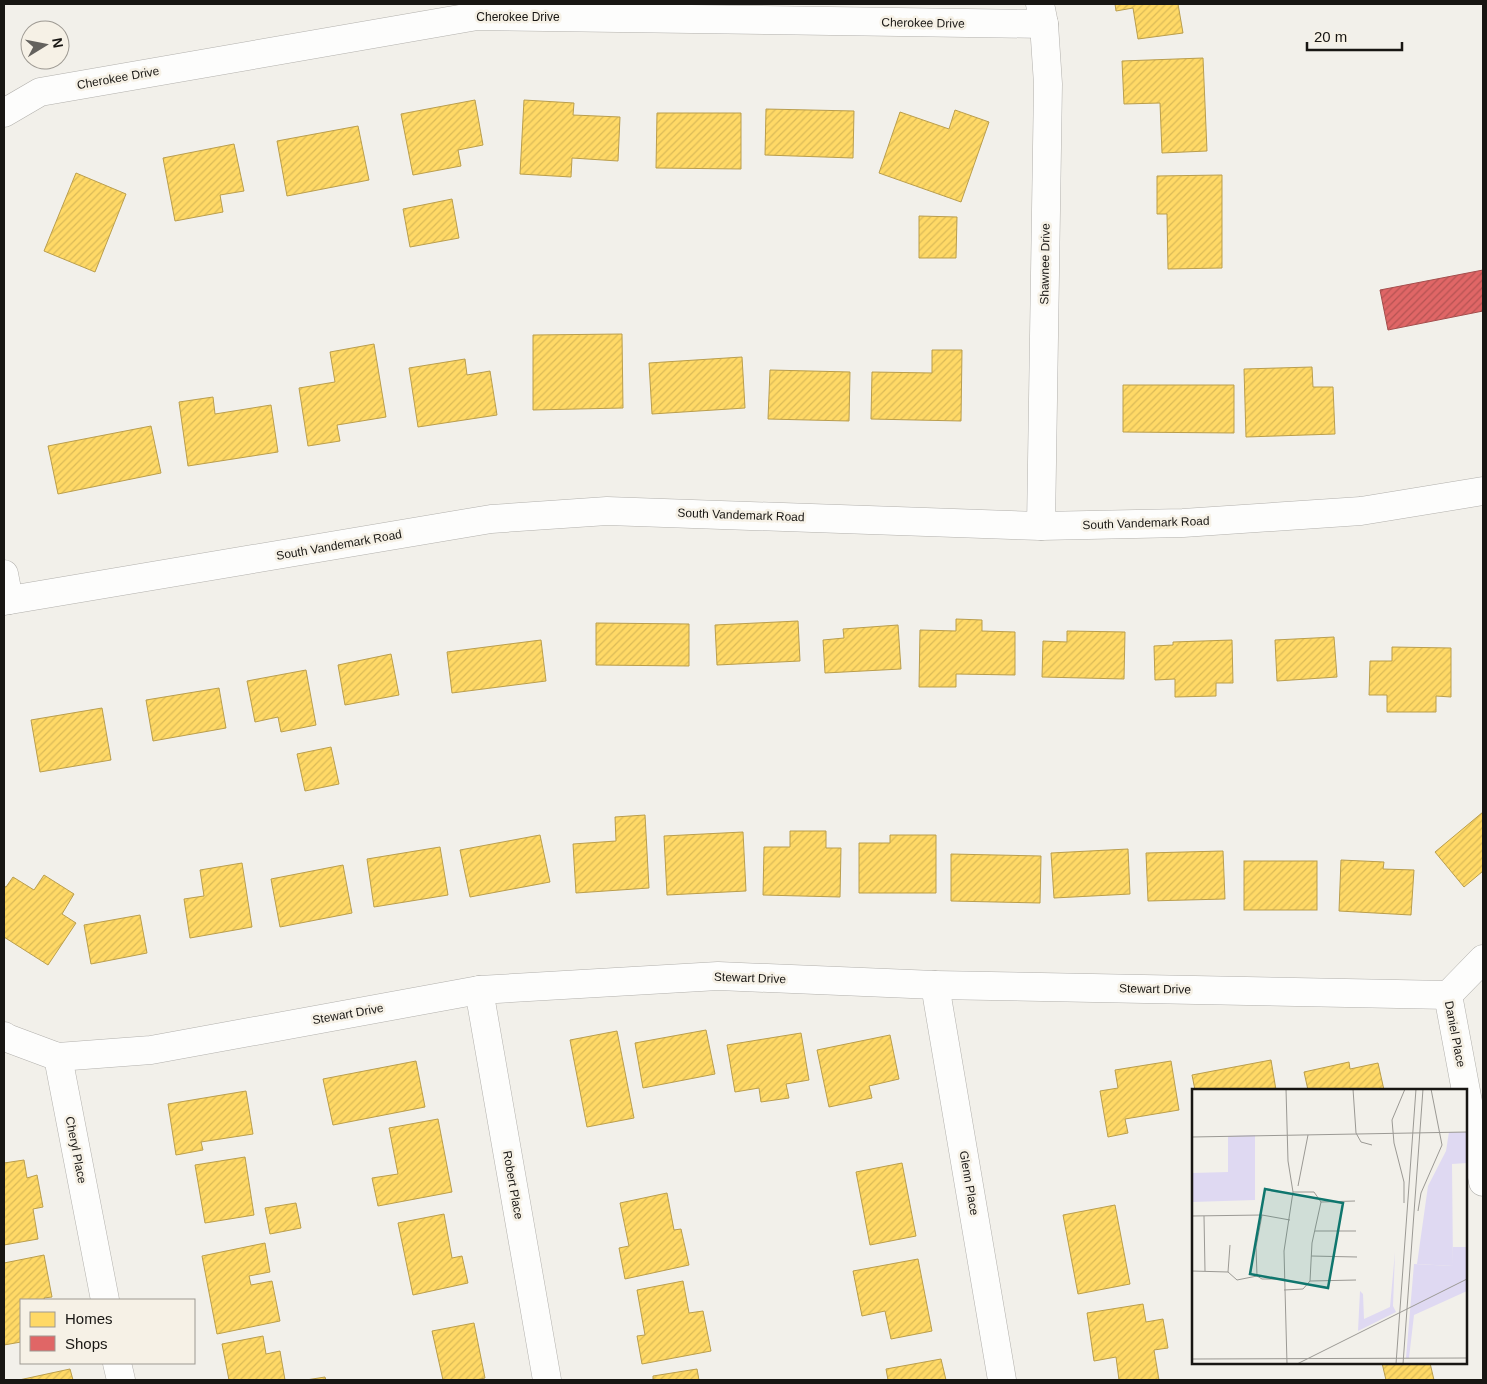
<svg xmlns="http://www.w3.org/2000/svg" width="1487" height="1384" font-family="Helvetica,sans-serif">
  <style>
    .homes { fill: url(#homes-hatch); stroke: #ba9e4d }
    .shops { fill: url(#shops-hatch); stroke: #a44e4d }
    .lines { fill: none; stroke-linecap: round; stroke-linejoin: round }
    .minor-casing { stroke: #b2b0ac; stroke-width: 29 }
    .minor { stroke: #fdfdfc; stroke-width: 28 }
    .labels { text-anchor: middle; stroke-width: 5; stroke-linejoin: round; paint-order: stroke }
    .street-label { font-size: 12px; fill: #181613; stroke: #f6f1e6 }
    .inset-road { fill: none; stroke: #9b9994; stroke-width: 1 }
    .view { fill: #0f766e; fill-opacity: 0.15; stroke: #0f766e; stroke-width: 2.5 }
    .inset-edge { fill: none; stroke: #181613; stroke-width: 2.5 }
  </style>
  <defs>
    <pattern id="homes-hatch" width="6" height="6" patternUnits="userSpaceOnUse" patternTransform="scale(1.25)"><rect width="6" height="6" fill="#ffd966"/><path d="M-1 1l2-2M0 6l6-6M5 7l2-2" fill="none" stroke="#daba58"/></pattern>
    <pattern id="shops-hatch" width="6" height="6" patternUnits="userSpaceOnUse" patternTransform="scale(1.25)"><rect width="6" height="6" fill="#e06666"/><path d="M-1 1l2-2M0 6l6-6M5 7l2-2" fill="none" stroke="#b55353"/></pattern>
  </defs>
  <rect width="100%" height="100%" fill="#f2f0ea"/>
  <g class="homes">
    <path d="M 1115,4 L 1178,4 L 1183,33 L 1138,39 L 1133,8 L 1116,11 Z"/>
    <path d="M 1203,58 L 1207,151 L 1162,153 L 1160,103 L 1124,104 L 1122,61 Z"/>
    <path d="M 475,100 L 483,145 L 458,150 L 461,166 L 413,175 L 401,114 Z"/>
    <path d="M 524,100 L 574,103 L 573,115 L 620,117 L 618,161 L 572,158 L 571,177 L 520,174 Z"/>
    <path d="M 766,109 L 854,111 L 853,158 L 765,155 Z"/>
    <path d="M 955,110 L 989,122 L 961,202 L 879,173 L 900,112 L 949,129 Z"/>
    <path d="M 657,113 L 741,113 L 741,169 L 656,168 Z"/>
    <path d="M 358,126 L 369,180 L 287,196 L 277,141 Z"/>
    <path d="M 234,144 L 244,191 L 220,195 L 223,212 L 175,221 L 163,158 Z"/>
    <path d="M 76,173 L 126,194 L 95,272 L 44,251 Z"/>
    <path d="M 1222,175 L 1222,268 L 1168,269 L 1167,214 L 1157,214 L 1157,176 Z"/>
    <path d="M 452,199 L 459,238 L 410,247 L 403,209 Z"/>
    <path d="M 919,216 L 957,217 L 956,258 L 919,258 Z"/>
    <path d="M 622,334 L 623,408 L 533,410 L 533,335 Z"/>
    <path d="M 374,344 L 386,417 L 337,425 L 340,441 L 308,446 L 299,388 L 335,382 L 330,352 Z"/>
    <path d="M 932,350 L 962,350 L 961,421 L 871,419 L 872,372 L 932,373 Z"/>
    <path d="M 742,357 L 745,408 L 652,414 L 649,363 Z"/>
    <path d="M 465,359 L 467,375 L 490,371 L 497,415 L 418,427 L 409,368 Z"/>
    <path d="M 1312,367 L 1313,387 L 1333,387 L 1335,434 L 1246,437 L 1244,369 Z"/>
    <path d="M 770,370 L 850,372 L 849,421 L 768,419 Z"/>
    <path d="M 1123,385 L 1234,385 L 1234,433 L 1123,432 Z"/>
    <path d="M 213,397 L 215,414 L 271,405 L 278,452 L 188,466 L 179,402 Z"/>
    <path d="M 151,426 L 161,473 L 58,494 L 48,446 Z"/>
    <path d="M 956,619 L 982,620 L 982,631 L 1015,632 L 1015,675 L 956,674 L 956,687 L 919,687 L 920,630 L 956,631 Z"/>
    <path d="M 798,621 L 800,661 L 717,665 L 715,625 Z"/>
    <path d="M 596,623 L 689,624 L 689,666 L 596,665 Z"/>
    <path d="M 898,625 L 901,669 L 825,673 L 823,640 L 844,638 L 843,629 Z"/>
    <path d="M 1067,631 L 1125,632 L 1124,679 L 1042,677 L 1043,641 L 1067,642 Z"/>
    <path d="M 1334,637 L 1337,677 L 1277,681 L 1275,640 Z"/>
    <path d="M 541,640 L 546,681 L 452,693 L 447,652 Z"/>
    <path d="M 1232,640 L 1233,683 L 1216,683 L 1216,696 L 1175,697 L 1175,679 L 1155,680 L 1154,646 L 1173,645 L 1173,642 Z"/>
    <path d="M 1392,647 L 1451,648 L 1451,697 L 1436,696 L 1436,712 L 1387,712 L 1387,695 L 1369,695 L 1370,661 L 1392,661 Z"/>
    <path d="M 391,654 L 399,695 L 345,705 L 338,665 Z"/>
    <path d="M 306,670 L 316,725 L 281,732 L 278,717 L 255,722 L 247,681 Z"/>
    <path d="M 219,688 L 226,728 L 153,741 L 146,700 Z"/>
    <path d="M 102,708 L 111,760 L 40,772 L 31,720 Z"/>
    <path d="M 331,747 L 339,784 L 305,791 L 297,754 Z"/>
    <path d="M 1483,812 L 1483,871 L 1464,887 L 1435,852 Z"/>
    <path d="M 645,815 L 649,888 L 576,893 L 573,844 L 616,841 L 615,817 Z"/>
    <path d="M 790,831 L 826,831 L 826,848 L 841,848 L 840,897 L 763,895 L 764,847 L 790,847 Z"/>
    <path d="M 743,832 L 746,891 L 667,895 L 664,836 Z"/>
    <path d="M 540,835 L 550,882 L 470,897 L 460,850 Z"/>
    <path d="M 890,835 L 936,835 L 936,893 L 859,893 L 859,843 L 890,843 Z"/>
    <path d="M 440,847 L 448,895 L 374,907 L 367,859 Z"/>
    <path d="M 1128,849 L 1130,894 L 1054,898 L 1051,853 Z"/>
    <path d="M 1223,851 L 1225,899 L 1148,901 L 1146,853 Z"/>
    <path d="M 951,854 L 1041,856 L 1040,903 L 951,901 Z"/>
    <path d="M 1341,860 L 1384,862 L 1383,869 L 1414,870 L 1411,915 L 1339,911 Z"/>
    <rect x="1244" y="861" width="73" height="49"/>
    <path d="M 242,863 L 252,927 L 190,938 L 184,899 L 204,896 L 200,870 Z"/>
    <path d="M 343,865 L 352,913 L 280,927 L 271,879 Z"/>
    <path d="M 44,875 L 74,894 L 62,914 L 76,923 L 48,965 L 4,937 L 4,886 L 6,887 L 13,877 L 34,890 Z"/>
    <path d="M 140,915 L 147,953 L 91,964 L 84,925 Z"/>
    <path d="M 706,1030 L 715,1074 L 643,1088 L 635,1043 Z"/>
    <path d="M 617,1031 L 634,1118 L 587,1127 L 570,1040 Z"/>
    <path d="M 801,1033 L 809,1080 L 786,1084 L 789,1098 L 761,1102 L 759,1088 L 735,1092 L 727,1045 Z"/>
    <path d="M 890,1035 L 899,1079 L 869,1086 L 872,1098 L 829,1107 L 817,1050 Z"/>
    <path d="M 1271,1060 L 1276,1090 L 1195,1090 L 1192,1075 Z"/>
    <path d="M 416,1061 L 425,1107 L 333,1125 L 323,1079 Z"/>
    <path d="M 1171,1061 L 1179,1110 L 1125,1119 L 1128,1133 L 1108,1137 L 1100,1091 L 1118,1088 L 1115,1070 Z"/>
    <path d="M 1349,1062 L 1350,1069 L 1378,1063 L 1384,1090 L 1308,1090 L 1304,1072 Z"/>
    <path d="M 246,1091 L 253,1134 L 201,1142 L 203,1150 L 176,1155 L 168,1104 Z"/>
    <path d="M 438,1119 L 452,1192 L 378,1206 L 372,1178 L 398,1174 L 389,1128 Z"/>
    <path d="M 245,1157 L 254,1215 L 205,1223 L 195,1165 Z"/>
    <path d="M 24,1160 L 27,1178 L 37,1175 L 43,1207 L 33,1209 L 38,1239 L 4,1245 L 4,1163 Z"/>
    <path d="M 902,1163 L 916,1236 L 870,1245 L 856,1172 Z"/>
    <path d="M 667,1193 L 674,1230 L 681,1229 L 689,1265 L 625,1279 L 619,1248 L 629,1246 L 620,1203 Z"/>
    <path d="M 296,1203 L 301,1228 L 270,1234 L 265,1208 Z"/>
    <path d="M 1115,1205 L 1130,1284 L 1078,1294 L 1063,1215 Z"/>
    <path d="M 444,1214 L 452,1258 L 462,1256 L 468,1283 L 413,1295 L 398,1223 Z"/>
    <path d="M 265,1243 L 270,1272 L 249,1276 L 251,1285 L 272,1281 L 280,1321 L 217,1334 L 202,1256 Z"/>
    <path d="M 44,1255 L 52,1297 L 44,1298 L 45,1300 L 21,1300 L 21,1342 L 4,1345 L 4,1263 Z"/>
    <path d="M 918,1259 L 932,1331 L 891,1339 L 885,1311 L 862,1316 L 853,1271 Z"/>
    <path d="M 683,1281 L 689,1313 L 703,1311 L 711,1351 L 642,1364 L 637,1336 L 645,1335 L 637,1290 Z"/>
    <path d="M 1143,1304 L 1146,1322 L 1163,1319 L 1168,1348 L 1154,1350 L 1159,1380 L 1119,1380 L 1116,1357 L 1094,1361 L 1087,1313 Z"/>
    <path d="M 474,1323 L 485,1378 L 476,1380 L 443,1380 L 432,1331 Z"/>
    <path d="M 263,1336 L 266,1354 L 280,1351 L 285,1380 L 229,1380 L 222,1344 Z"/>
    <path d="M 941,1359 L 946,1380 L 888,1380 L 886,1369 Z"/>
    <path d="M 1382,1363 L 1430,1363 L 1434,1380 L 1386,1380 Z"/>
    <path d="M 70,1369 L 73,1380 L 19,1380 Z"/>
    <path d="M 697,1369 L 699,1380 L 653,1380 L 653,1376 Z"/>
    <path d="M 325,1377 L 326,1380 L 306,1380 Z"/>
  </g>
  <path class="shops" d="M 1483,270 L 1483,311 L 1388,330 L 1380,290 Z"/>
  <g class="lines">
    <g class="minor-casing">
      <g id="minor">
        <path d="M 1040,4 L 1044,24 L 1048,84 L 1041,526"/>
        <path d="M 4,113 L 40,92 L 477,16 L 1044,24"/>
        <path d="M 4,574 L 9,600"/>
        <path d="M 4,601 L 491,519 L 607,511 L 1041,526 L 1183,523 L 1361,511 L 1483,491"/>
        <path d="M 935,985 L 1002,1380"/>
        <path d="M 479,990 L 547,1380"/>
        <path d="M 1448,995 L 1483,1182"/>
        <path d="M 1448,995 L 1483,959"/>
        <path d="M 4,1036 L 7,1038 L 58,1057 L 151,1050 L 479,990 L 718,976 L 935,985 L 1448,995"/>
        <path d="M 58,1057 L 105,1300"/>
        <path d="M 117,1363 L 121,1380"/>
      </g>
    </g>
    <use href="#minor" class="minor"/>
  </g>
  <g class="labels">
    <g class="street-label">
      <text x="518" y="21">Cherokee Drive</text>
      <text transform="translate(923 23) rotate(1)" y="4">Cherokee Drive</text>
      <text transform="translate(118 78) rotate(-10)" y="4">Cherokee Drive</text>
      <text transform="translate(1045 264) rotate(-89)" y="4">Shawnee Drive</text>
      <text transform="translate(741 515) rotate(2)" y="4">South Vandemark Road</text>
      <text transform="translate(1146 523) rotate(-2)" y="4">South Vandemark Road</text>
      <text transform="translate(339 545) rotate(-10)" y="4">South Vandemark Road</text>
      <text transform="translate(750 978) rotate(2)" y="4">Stewart Drive</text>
      <text transform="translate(1155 989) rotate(1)" y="4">Stewart Drive</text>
      <text transform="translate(348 1014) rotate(-10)" y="4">Stewart Drive</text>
      <text transform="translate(1455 1034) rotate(79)" y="4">Daniel Place</text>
      <text transform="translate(76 1150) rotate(79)" y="4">Cheryl Place</text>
      <text transform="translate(969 1183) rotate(80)" y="4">Glenn Place</text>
      <text transform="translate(513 1185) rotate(80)" y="4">Robert Place</text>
    </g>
  </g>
  <g transform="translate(1192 1089)">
    <rect width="275" height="275" fill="#f2f0ea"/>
    <path d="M 257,43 L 275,43 L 275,74 L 260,75 L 261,177 L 225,175 L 236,97 L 254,62 ZM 63,46 L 63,111 L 0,113 L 0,84 L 36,83 L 36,47 Z" fill="#dfd9f2"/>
    <path d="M 261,158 L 275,158 L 275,202 L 222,226 L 217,269 L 214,269 L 222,175 L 261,177 ZM 203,163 L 201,217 L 204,223 L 166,242 L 168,202 L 171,205 L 172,230 L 198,218 Z" fill="#dfd9f2"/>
    <path class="inset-road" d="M 94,0 L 96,72 L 101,103 L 92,162 L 95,275M 161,0 L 164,44 L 169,53 L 180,56M 0,48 L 275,43M 106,97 L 116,46M 101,103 L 122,103 L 129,113M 129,113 L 163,112M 212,114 L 212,93 L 202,54 L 200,31 L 213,0M 226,122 L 229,104 L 250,56 L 239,0M 0,127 L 70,126 L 98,131M 12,127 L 13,182M 123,142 L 164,142M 119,167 L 165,168M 0,182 L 36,183M 36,183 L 45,191 L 65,187M 36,183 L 38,156M 65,187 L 64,158 L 70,126M 65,187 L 70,190 L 92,190M 118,192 L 120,154 L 129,113M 92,201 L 111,200 L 118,192 L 164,191M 0,270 L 275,269M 105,275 L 275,190M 204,275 L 224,0M 211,275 L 231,0"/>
    <path class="view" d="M 73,100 L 151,114 L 136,199 L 58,185 Z"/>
    <rect width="275" height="275" class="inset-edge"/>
  </g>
  <rect width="1487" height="1384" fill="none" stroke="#181613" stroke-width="10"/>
  <rect x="20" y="1299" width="175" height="65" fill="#f6f1e6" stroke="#9d9992"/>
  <rect x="30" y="1312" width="25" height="15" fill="#ffd966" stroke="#9d9992"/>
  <text x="65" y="1324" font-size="15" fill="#181613">Homes</text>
  <rect x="30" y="1336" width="25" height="15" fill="#e06666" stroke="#9d9992"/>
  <text x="65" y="1349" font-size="15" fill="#181613">Shops</text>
  <g transform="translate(45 45) rotate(80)"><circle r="24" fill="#f6f1e6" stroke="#9d9992"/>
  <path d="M0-4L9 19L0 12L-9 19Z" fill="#64625e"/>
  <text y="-8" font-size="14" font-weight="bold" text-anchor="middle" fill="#181613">N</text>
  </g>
  <path d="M1307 42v8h95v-8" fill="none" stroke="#181613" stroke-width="2.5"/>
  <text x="1314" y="42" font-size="15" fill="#181613" stroke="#f6f1e6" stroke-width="4" paint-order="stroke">20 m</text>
</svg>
